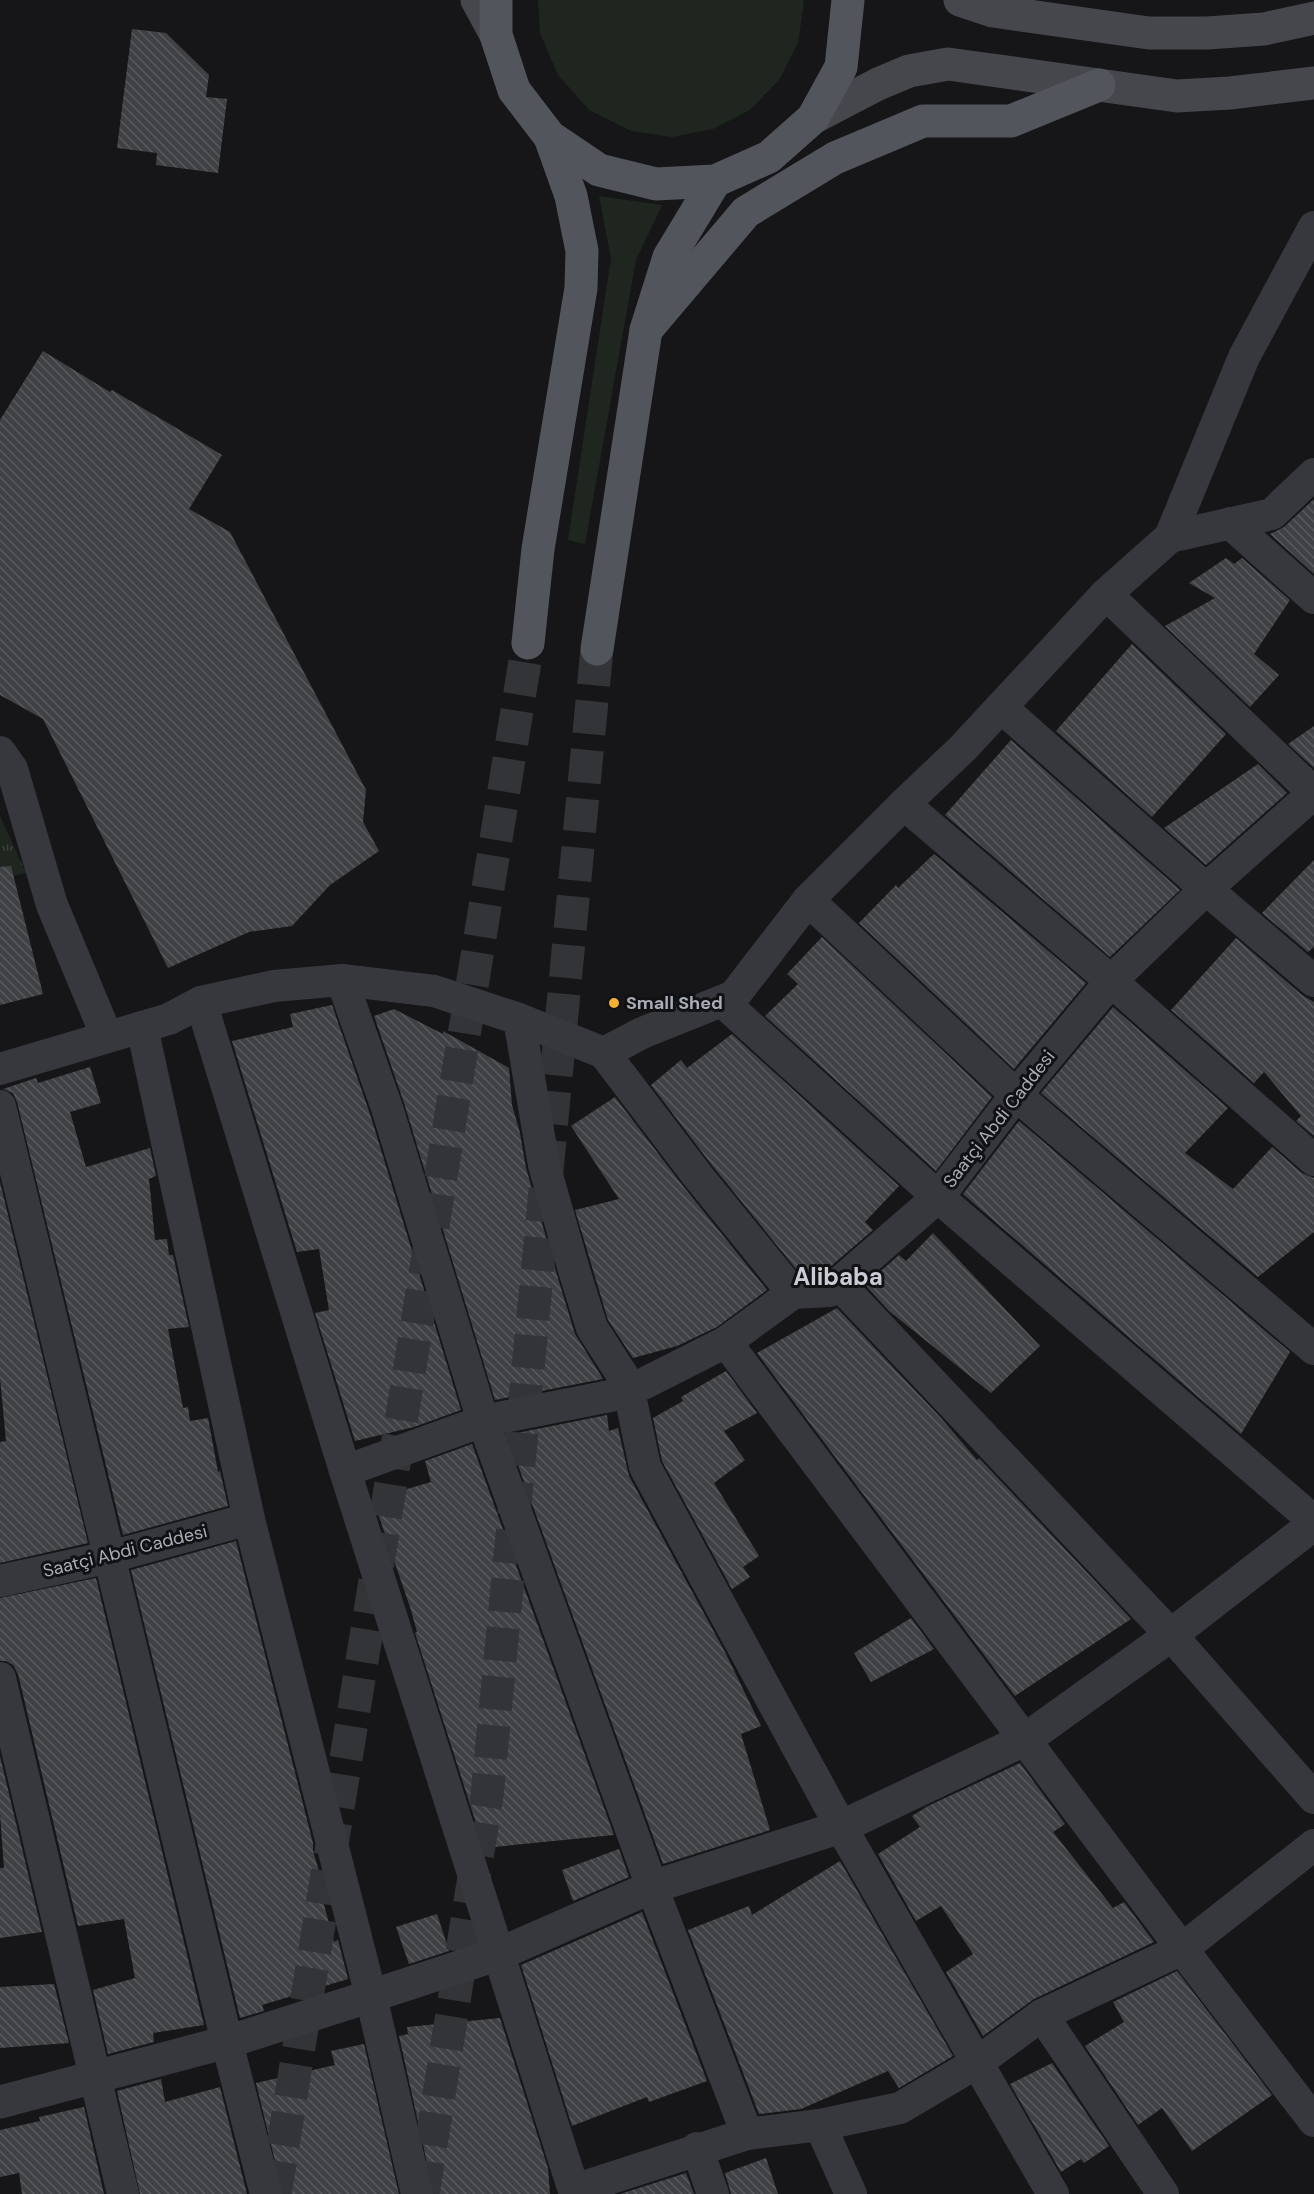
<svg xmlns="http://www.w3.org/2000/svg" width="1314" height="2194" font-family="'DM Sans',sans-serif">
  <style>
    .green { fill: #1e261f }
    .park { fill: url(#park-tufts) }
    .building { fill: url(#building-back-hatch) }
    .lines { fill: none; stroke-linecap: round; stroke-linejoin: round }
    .primary-tunnel { stroke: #333438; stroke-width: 33; stroke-dasharray: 33 16; stroke-linecap: butt }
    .minor { stroke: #37383d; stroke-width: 32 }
    .tertiary { stroke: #37383d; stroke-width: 33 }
    .secondary { stroke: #45474d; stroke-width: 33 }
    .primary { stroke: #53555c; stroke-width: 33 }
    .poi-dot { fill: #f2b134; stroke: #111113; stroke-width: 2 }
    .labels { text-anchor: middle; stroke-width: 6; stroke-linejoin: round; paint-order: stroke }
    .poi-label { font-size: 18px; font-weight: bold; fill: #a8adb8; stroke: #111113; text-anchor: start }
    .street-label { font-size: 18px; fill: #a8adb8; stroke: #111113 }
    .district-label { font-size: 24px; font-weight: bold; fill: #c9ccd4; stroke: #111113 }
  </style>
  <defs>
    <pattern id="park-tufts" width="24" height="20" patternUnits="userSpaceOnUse" patternTransform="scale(1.5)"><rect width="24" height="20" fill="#1e261f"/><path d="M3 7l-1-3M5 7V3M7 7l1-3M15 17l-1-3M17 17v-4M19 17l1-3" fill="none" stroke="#3c433d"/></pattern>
    <pattern id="building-back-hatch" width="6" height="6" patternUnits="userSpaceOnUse" patternTransform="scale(1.5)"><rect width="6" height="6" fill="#404145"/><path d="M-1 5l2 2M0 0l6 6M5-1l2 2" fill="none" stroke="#595a5e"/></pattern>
  </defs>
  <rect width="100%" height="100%" fill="#161618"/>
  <g class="green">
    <path d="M 538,0 L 803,0 L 804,2 L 798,43 L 779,80 L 750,110 L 713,129 L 672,137 L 631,131 L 589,110 L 558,75 L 540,33 Z"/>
    <path d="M 599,196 L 662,205 L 636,260 L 585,544 L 568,540 L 611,258 Z"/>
  </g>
  <path class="park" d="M 0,816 L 26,873 L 0,879 Z"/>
  <g class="building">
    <path d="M 132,29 L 166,33 L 209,75 L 206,97 L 227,99 L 218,173 L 156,165 L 157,153 L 117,148 Z"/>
    <path d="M 43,351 L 110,392 L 112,390 L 222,455 L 189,509 L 230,532 L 366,790 L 363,822 L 379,851 L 330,885 L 292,926 L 249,932 L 168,968 L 43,719 L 0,695 L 0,420 Z"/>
    <path d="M 1314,499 L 1314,574 L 1270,534 L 1284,527 Z"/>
    <path d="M 1226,558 L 1234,564 L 1242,558 L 1290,600 L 1254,654 L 1279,675 L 1250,707 L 1165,626 L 1215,598 L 1189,583 Z"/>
    <path d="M 1132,644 L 1226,734 L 1152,817 L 1056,731 Z"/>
    <path d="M 1314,726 L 1314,768 L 1288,744 Z"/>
    <path d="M 1011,740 L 1180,890 L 1110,957 L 945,815 Z"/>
    <path d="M 1258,764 L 1287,793 L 1206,865 L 1164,828 Z"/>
    <path d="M 934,854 L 1086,983 L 1014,1069 L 859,923 L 896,885 L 898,888 Z"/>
    <path d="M 1314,860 L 1314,947 L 1308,952 L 1262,913 Z"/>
    <path d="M 11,866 L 43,994 L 0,1005 L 0,867 Z"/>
    <path d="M 822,937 L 992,1097 L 936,1171 L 765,1016 L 798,984 L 787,974 Z"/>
    <path d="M 1236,938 L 1302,995 L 1314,1002 L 1314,1136 L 1296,1121 L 1301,1116 L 1264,1072 L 1254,1083 L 1171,1010 Z"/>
    <path d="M 332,1005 L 370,1114 L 461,1410 L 414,1427 L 355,1441 L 315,1313 L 329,1310 L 319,1249 L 297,1252 L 232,1041 L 293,1027 L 290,1014 Z"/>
    <path d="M 1113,1007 L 1228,1108 L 1185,1153 L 1233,1189 L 1272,1147 L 1302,1173 L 1314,1178 L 1314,1232 L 1258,1277 L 1041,1093 Z"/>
    <path d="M 394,1009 L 443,1034 L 443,1031 L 509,1068 L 512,1105 L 520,1133 L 526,1168 L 557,1275 L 575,1334 L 603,1379 L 495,1400 L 404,1103 L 374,1016 Z"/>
    <path d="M 732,1034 L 899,1186 L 865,1222 L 873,1230 L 823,1273 L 801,1275 L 711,1164 L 651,1085 L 681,1060 L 687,1068 Z"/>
    <path d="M 90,1067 L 101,1103 L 70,1112 L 86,1167 L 150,1148 L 156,1176 L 149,1179 L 155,1240 L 167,1239 L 169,1255 L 173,1255 L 189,1327 L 168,1329 L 183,1408 L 188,1407 L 190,1421 L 208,1418 L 218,1472 L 220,1471 L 228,1506 L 123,1535 L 17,1102 L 13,1093 L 3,1089 L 36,1078 L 38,1083 Z"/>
    <path d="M 615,1097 L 683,1186 L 767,1290 L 717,1327 L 677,1346 L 633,1358 L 608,1320 L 575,1210 L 619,1199 L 571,1126 Z"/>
    <path d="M 1019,1121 L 1290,1352 L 1241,1434 L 963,1194 Z"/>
    <path d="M 0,1182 L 88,1543 L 0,1563 L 0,1442 L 6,1441 L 0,1378 Z"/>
    <path d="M 933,1233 L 1040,1346 L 991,1393 L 889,1311 L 865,1285 L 899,1255 L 906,1261 Z"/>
    <path d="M 837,1308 L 942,1419 L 977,1460 L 979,1458 L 1131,1619 L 1015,1696 L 757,1353 Z"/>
    <path d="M 726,1371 L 757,1413 L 724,1431 L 745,1460 L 714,1483 L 759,1556 L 743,1567 L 750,1577 L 732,1589 L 662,1461 L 653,1418 L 683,1401 L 681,1397 Z"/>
    <path d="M 607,1415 L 609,1431 L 618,1428 L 629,1476 L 725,1652 L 761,1726 L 741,1734 L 770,1830 L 663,1864 L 507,1435 Z"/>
    <path d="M 472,1444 L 614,1835 L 484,1848 L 415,1633 L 417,1632 L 411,1610 L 373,1499 L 431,1482 L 425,1461 Z"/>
    <path d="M 236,1541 L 313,1843 L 313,1851 L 319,1871 L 315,1871 L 334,1942 L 338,1940 L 348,1979 L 262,2005 L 264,2011 L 240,2018 L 131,1570 Z"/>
    <path d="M 96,1578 L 204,2025 L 153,2033 L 154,2042 L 108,2054 L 93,1990 L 135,1978 L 124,1919 L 78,1926 L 18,1674 L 13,1665 L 6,1661 L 0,1661 L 0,1598 Z"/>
    <path d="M 911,1618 L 934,1649 L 871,1682 L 854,1653 Z"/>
    <path d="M 0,1756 L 42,1932 L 0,1938 L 0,1868 L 4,1868 L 0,1814 Z"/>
    <path d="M 1020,1763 L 1065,1824 L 1053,1832 L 1113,1908 L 1124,1902 L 1154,1942 L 1034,1999 L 983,2036 L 946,1972 L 973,1954 L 941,1906 L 916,1921 L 878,1854 L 920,1827 L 912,1816 L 928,1806 Z"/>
    <path d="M 619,1849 L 629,1877 L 573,1901 L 562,1870 Z"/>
    <path d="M 840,1861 L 953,2056 L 899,2088 L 888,2071 L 801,2109 L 759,2114 L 688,1930 L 749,1906 L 752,1915 Z"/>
    <path d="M 642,1912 L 707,2081 L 649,2102 L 647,2097 L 572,2126 L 521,1965 Z"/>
    <path d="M 437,1914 L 449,1951 L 409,1964 L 396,1927 Z"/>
    <path d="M 1177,1971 L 1272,2095 L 1192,2151 L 1162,2108 L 1138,2125 L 1085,2046 L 1124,2022 L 1113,2002 Z"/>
    <path d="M 54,1984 L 69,2043 L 0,2048 L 0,1987 Z"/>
    <path d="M 500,2018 L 548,2168 L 550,2194 L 434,2194 L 399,2036 L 408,2034 L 407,2027 Z"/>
    <path d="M 364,2044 L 399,2194 L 283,2194 L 256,2083 L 335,2065 L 331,2051 Z"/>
    <path d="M 1052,2063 L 1109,2146 L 1084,2163 L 1081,2159 L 1061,2172 L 1010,2084 Z"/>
    <path d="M 161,2079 L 165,2102 L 220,2087 L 247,2194 L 140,2194 L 117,2091 Z"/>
    <path d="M 84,2107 L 104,2194 L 22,2194 L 19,2173 L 0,2177 L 0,2130 L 40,2121 L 39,2117 Z"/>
    <path d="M 766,2158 L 778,2194 L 731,2194 L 725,2173 Z"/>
    <path d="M 686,2173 L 694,2194 L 620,2194 Z"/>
  </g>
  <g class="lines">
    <g class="primary-tunnel">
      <path d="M 275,2194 L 528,643"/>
      <path d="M 423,2194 L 487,1796 L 597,649"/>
    </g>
    <g class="minor">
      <path d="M 1230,523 L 1314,598"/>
      <path d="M 1170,537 L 1272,514 L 1314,474"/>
      <path d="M 1106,594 L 1314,793"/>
      <path d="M 1001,707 L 1206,889 L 1314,981"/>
      <path d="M 0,752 L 12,769 L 52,905 L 107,1037"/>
      <path d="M 904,804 L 1111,981 L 1314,1160"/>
      <path d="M 808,900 L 1016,1095 L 1314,1349"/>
      <path d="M 342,980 L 387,1108 L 483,1421 L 652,1887 L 747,2134"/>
      <path d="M 722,1001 L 938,1197 L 1314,1521"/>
      <path d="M 201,1002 L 345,1471 L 575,2194"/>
      <path d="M 519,1019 L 544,1165 L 574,1270 L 592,1328 L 623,1376"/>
      <path d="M 142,1027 L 249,1519 L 371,1996 L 417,2194"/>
      <path d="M 604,1053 L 697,1175 L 793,1293"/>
      <path d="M 0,1069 L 169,1019 L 201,1002 L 274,986 L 342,980 L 434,991 L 519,1019 L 604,1053 L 642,1033 L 734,996 L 808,900 L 904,804 L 963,748 L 1106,594 L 1170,537 L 1244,357 L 1314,227"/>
      <path d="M 0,1106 L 227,2042 L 266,2194"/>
      <path d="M 838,1283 L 1171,1635 L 1314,1798"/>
      <path d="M 726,1342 L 1182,1949 L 1314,2121"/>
      <path d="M 643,1384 L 726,1342 L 793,1293 L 830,1291 L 938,1197 L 1016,1095 L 1111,981 L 1206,889 L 1314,793"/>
      <path d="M 632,1405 L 645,1467 L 841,1827 L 1053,2194"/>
      <path d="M 345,1471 L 483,1421 L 615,1395"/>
      <path d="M 0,1581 L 110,1557 L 249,1519"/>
      <path d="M 0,1678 L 123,2194"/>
      <path d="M 1042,2015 L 1163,2194"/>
      <path d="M 820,2125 L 851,2194"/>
      <path d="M 697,2148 L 713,2194"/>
      <path d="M 574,2190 L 747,2134 L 820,2125 L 900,2108 L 978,2062 L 1042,2015 L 1182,1949 L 1314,1845"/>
    </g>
    <path class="tertiary" d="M 0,2102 L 227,2042 L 371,1996 L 499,1954 L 652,1887 L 841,1827 L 1026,1739 L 1171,1635 L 1314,1524"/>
    <g class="secondary">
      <path d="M 477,0 L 496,35"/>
      <path d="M 960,0 L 993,11 L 1149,33 L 1207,33 L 1264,29 L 1314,18"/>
      <path d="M 813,118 L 878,84 L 909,71 L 948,64 L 1177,96 L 1230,93 L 1314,83"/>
    </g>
    <g class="primary">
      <path d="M 496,0 L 496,35 L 514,90 L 550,137 L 599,170 L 656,184 L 715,181 L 769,157 L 813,118 L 841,67 L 848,0"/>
      <path d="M 646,330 L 746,212 L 835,158 L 923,121 L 1011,121 L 1099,85"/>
      <path d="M 528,643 L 538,549 L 581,288 L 582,251 L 571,196 L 550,137"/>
      <path d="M 597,649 L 646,330 L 669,257 L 715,181"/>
    </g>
  </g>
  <circle class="poi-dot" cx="614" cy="1003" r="6"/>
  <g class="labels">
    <g class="poi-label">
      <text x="626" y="1009">Small Shed</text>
    </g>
    <g class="street-label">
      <text transform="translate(999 1119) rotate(-52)" y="6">Saatçi Abdi Caddesi</text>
      <text transform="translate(125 1551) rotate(-14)" y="6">Saatçi Abdi Caddesi</text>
    </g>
    <g class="district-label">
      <text x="838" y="1285">Alibaba</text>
    </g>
  </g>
</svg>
